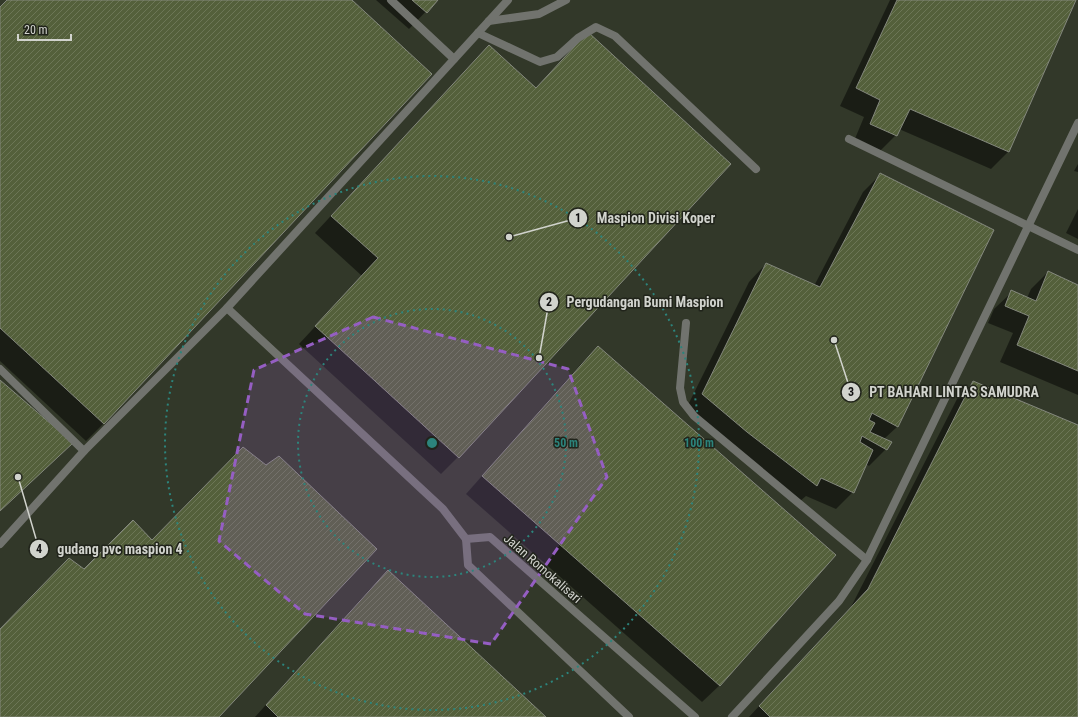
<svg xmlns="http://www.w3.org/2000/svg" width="1078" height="717" font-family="'Roboto Condensed',sans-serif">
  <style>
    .built { fill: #323829 }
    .shadow { fill: #0007 }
    .building { fill: url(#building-hatch); stroke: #84887d }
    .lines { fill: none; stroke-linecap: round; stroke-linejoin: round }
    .lane { stroke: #71736e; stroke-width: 8 }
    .marked { fill: #955ec3; fill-opacity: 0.2; stroke: #955ec3; stroke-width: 3; stroke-dasharray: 8 5; stroke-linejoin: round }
    .ring { fill: none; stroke: #2c847c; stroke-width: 2; stroke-dasharray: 2 4 }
    .labels { text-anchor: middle; stroke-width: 3; stroke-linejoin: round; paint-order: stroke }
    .street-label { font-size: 13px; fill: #d1d3cd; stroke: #21241b }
    .centre { fill: #2c847c; stroke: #21241b; stroke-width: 2 }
    .ring-label { font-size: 12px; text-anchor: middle; font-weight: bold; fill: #2c847c; stroke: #21241b; stroke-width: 3; stroke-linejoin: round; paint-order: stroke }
    .leader { fill: none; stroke: #d1d3cd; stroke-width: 1.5 }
    .callout-dot { fill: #d1d3cd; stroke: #21241b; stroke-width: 1.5 }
    .mark-label { font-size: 12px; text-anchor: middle; font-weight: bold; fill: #111 }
    .callout-label { font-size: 14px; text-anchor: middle; font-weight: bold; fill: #d1d3cd; stroke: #21241b; stroke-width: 3; stroke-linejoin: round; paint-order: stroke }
  </style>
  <defs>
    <pattern id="building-hatch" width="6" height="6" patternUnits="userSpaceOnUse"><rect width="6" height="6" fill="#54603b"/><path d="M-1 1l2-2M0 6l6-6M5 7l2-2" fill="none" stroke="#6c7656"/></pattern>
  </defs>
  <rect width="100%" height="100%" fill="#2a2e25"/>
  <rect class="built" x="0" y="0" width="1078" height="717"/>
  <g class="shadow">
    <path d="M 7,0 L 351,0 L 430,74 L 103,424 L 86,441 L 0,361 L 0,7 Z"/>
    <path d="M 376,0 L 437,0 L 409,29 Z"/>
    <path d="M 890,0 L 1075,0 L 1008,152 L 991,169 L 899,129 L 896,135 L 879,152 L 854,141 L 864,117 L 840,106 Z"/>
    <path d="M 588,34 L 730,164 L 458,457 L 441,474 L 299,344 L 362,276 L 315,233 L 472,64 L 535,89 Z"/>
    <path d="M 1078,164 L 1078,172 L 1074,171 Z"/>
    <path d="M 881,174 L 898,426 L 884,439 L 886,449 L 869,466 L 866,464 L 853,492 L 836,509 L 806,496 L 799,502 L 685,411 L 749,282 L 766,264 L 814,286 L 863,192 Z"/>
    <path d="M 1078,209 L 1078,239 L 1066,233 Z"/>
    <path d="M 1048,272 L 1078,286 L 1078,395 L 1000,362 L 1013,333 L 988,323 L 994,309 L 1012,292 L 1027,298 L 1031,289 Z"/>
    <path d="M 598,347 L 720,685 L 702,702 L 466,494 L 581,364 Z"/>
    <path d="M 974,382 L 1078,426 L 1078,717 L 749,717 L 851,607 L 957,399 Z"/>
    <path d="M 388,571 L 545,717 L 255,717 L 371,588 Z"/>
  </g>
  <g class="building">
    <path d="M 7,0 L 352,0 L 432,74 L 104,424 L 0,328 L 0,7 Z"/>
    <path d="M 412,0 L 438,0 L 427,13 Z"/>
    <path d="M 897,0 L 1076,0 L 1009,152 L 910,109 L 897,136 L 870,124 L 880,100 L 856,88 Z"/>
    <path d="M 588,32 L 731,164 L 459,458 L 315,326 L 378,258 L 331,216 L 489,45 L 536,88 Z"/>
    <path d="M 880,173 L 994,230 L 898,427 L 872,413 L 869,420 L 875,423 L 870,432 L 892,442 L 887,450 L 862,436 L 860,442 L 873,450 L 854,493 L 821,478 L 817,486 L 747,432 L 702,394 L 766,263 L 820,287 Z"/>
    <path d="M 1048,271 L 1078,285 L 1078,371 L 1017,345 L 1029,316 L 1005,306 L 1011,290 L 1036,301 Z"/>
    <path d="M 598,346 L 836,555 L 720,686 L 482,476 Z"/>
    <path d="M 0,380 L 73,443 L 0,511 Z"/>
    <path d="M 973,381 L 1078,425 L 1078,717 L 770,717 L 759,706 L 868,589 Z"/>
    <path d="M 243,447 L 266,465 L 279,456 L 377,549 L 219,717 L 0,717 L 0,629 L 69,558 L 84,569 L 133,520 L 152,540 Z"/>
    <path d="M 388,570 L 546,717 L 278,717 L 266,705 Z"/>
  </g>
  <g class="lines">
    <g class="lane">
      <path d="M 391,0 L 454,59"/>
      <path d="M 489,21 L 539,14 L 566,0"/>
      <path d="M 478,33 L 540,62 L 557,57 L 578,38 L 596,27 L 615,36 L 756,169"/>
      <path d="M 849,139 L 1078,250"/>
      <path d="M 227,308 L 443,509 L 466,539"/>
      <path d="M 686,323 L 680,388 L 683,402 L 694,416 L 867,560"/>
      <path d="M 0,369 L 84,451"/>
      <path d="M 466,539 L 490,537 L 695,717"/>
      <path d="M 466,539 L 468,565 L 629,717"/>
      <path d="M 0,544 L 84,451 L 227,308 L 508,0"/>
      <path d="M 732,717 L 839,601 L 867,560 L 1078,123"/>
    </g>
  </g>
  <path class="marked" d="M 373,317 L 568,369 L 607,477 L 491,644 L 305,614 L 219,541 L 254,370 Z"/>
  <g class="ring">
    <circle cx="432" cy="443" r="134"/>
    <circle cx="432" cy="443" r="267"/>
  </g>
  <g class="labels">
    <g class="street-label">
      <text transform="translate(543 568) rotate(41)" y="5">Jalan Romokalisari</text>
    </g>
  </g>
  <circle cx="432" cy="443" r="6" class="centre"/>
  <g class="ring-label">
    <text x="566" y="447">50 m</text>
    <text x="699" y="447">100 m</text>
  </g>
  <path class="leader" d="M509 237L578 218M539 358L549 302M834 340L851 392M18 477L39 549"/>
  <g class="callout-dot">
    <circle cx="509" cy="237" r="4"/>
    <circle cx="539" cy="358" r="4"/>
    <circle cx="834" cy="340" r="4"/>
    <circle cx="18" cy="477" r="4"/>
    <circle cx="578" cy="218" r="10"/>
    <circle cx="549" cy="302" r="10"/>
    <circle cx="851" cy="392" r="10"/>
    <circle cx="39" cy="549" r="10"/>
  </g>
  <g class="mark-label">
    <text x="578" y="222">1</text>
    <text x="549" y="306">2</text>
    <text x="851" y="396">3</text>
    <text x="39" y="553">4</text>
  </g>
  <g class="callout-label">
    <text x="656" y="223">Maspion Divisi Koper</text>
    <text x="645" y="307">Pergudangan Bumi Maspion</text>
    <text x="954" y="397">PT BAHARI LINTAS SAMUDRA</text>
    <text x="120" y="554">gudang pvc maspion 4</text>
  </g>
  <path d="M18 34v6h53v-6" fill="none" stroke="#d1d3cd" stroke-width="2"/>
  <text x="24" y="34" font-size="12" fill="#d1d3cd" stroke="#21241b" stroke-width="3" paint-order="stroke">20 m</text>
</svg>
